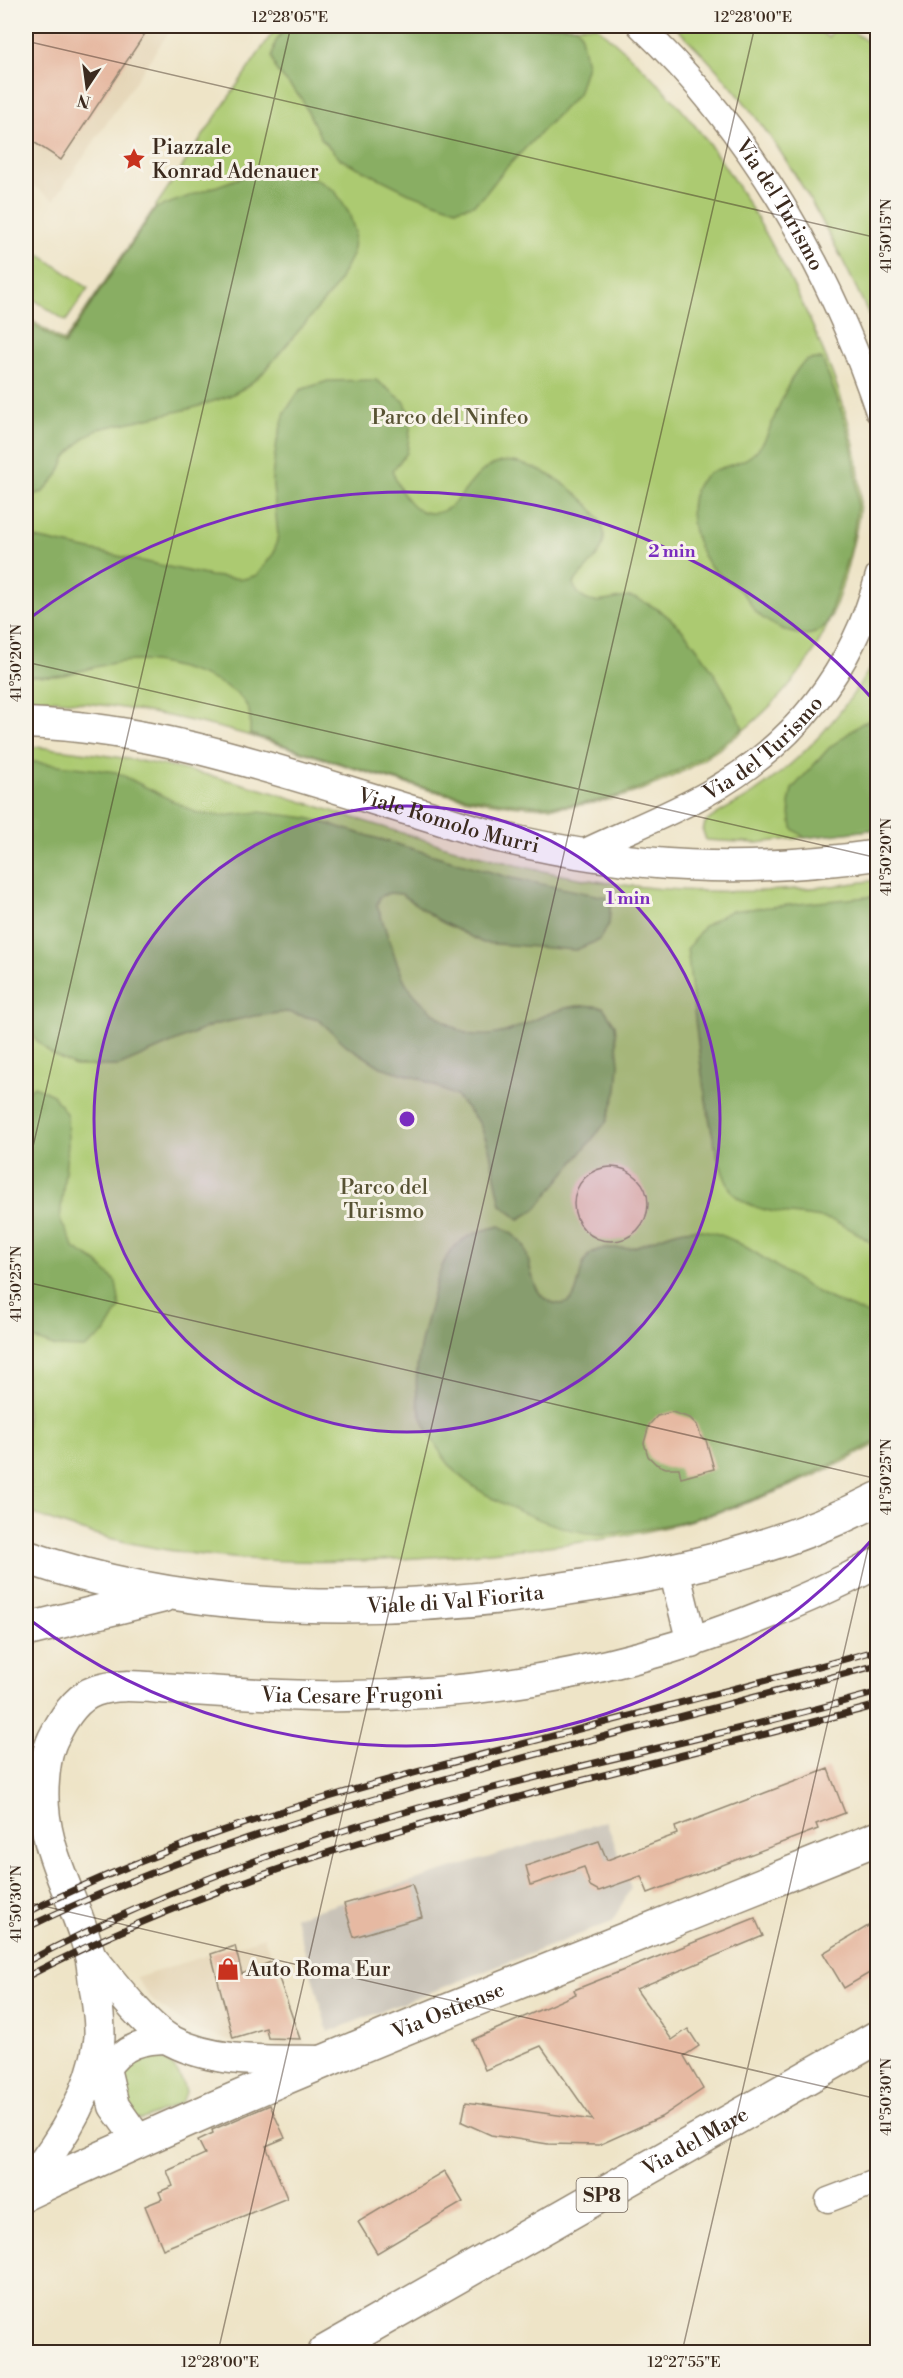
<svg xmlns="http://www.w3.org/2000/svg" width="903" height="2378" font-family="'Libre Bodoni',serif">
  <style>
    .built { fill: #e5d6b7 }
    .industrial { fill: #c9c3b8 }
    .green { fill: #acca71; stroke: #747a48; stroke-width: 1.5 }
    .forest { fill: #89ae63; stroke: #626c40; stroke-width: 1.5 }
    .building { fill: #e6b9a2 }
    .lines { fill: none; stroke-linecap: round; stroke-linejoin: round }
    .minor-casing { stroke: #948772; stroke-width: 27 }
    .tertiary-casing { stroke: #948772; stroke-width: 33 }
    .secondary-casing { stroke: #948772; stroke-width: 36 }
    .primary-casing { stroke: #948772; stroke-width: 36 }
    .minor { stroke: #fff; stroke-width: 24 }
    .tertiary { stroke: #fff; stroke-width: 30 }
    .secondary { stroke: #fff; stroke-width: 33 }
    .primary { stroke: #fff; stroke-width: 33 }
    .rail-casing { stroke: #3b2a1e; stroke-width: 7 }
    .rail { stroke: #f7f3e8; stroke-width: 4.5; stroke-dasharray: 14; stroke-linecap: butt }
    .ticks { fill: none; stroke: #3b2a1e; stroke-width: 1.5; stroke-opacity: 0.45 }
    .ring { fill: none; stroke: #7b2cbf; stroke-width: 3 }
    .labels { text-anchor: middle; stroke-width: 6; stroke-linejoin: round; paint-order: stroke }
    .shield { fill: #f7f3e8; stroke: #73665b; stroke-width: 1.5 }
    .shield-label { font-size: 20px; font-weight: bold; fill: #3b2a1e }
    .poi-label { font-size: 21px; fill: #3b2a1e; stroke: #f7f3e8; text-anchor: start }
    .street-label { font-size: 21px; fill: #3b2a1e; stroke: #f7f3e8 }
    .park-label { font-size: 21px; fill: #575233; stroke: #f7f3e8 }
    .centre { fill: #7b2cbf; stroke: #f7f3e8; stroke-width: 3 }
    .ring-label { font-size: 18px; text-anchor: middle; font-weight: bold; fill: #7b2cbf; stroke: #f7f3e8; stroke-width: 6; stroke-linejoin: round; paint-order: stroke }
    .neatline { fill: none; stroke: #3b2a1e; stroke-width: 2 }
    .ticks-label { font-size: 15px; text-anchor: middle; fill: #3b2a1e }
  </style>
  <rect width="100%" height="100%" fill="#f7f3e8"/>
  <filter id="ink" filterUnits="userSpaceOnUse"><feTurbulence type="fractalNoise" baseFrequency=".0167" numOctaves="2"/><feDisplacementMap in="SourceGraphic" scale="12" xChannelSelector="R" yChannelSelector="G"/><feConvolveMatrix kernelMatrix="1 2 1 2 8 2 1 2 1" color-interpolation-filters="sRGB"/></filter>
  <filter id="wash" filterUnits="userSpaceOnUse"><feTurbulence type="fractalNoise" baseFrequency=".008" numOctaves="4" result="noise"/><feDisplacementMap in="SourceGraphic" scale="24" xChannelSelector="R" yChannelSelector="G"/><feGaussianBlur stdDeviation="1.35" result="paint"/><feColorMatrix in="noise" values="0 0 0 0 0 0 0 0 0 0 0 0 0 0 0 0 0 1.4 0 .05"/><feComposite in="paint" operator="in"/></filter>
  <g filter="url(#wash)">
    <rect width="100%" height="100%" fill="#eee4c7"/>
    <g class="built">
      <path d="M 26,26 L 173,26 L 54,200 L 26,181 Z"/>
      <path d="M 264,1937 L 305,2045 L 276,2046 L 267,2038 L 265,2027 L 249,2025 L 249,2035 L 236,2043 L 192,2029 L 153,2001 L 136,1978 Z"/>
    </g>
    <path class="industrial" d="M 606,1821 L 631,1888 L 612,1922 L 328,2032 L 295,1917 Z"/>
    <g class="green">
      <path d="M 277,26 L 596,26 C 632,56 667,90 696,127 C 758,204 863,398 860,498 C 860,518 854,540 849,560 C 834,624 810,669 761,715 C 709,763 644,799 573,806 C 472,816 347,764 251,736 C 177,715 102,702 26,698 L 26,317 L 64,342 Z"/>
      <path d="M 674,26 L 811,26 L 828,37 L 837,26 L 844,26 L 877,48 L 877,332 C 823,214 770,116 674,26 Z"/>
      <path d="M 26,245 L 88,288 L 66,321 L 26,294 Z"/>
      <path d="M 877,655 L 877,829 L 757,843 L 706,840 L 703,831 L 705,823 C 718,811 737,804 752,794 C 804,759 848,710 877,655 Z"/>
      <path d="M 26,746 C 105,753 185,767 261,789 C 369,821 478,862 589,880 C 686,896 781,895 877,880 L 877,1444 C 818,1477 754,1503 689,1521 C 631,1538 569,1544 510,1550 C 350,1567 177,1573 26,1511 Z"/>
      <path d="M 150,2054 C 170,2059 181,2071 185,2092 L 181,2103 L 141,2120 L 134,2117 L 119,2079 L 131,2059 Z"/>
    </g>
    <g class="forest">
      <path d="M 286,26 L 575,26 L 580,31 L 587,65 L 578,94 L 504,170 L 483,197 L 473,205 L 456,209 L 409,193 L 340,159 L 321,138 L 301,98 L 276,70 L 272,57 L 275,43 Z"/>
      <path d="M 285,170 L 316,179 L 335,191 L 349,213 L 355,232 L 352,255 L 335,288 L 262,374 L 246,387 L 229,396 L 193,408 L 99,429 L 84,438 L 66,457 L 58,475 L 43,492 L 26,497 L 26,320 L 64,345 L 156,208 L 256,172 Z"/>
      <path d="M 822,359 C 839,403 858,448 857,497 C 857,539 839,583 827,623 C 824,626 821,630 817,632 C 800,641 767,624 755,611 C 751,607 749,600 745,596 C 736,585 724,579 714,570 C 697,554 686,515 694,493 C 706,456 745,477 765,439 C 774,422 791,366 808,360 C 812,359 818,359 822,359 Z"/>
      <path d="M 376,380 L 405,402 L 411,421 L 407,453 L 392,471 C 399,487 409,512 430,513 C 462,515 466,470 501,462 C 531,456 608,504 604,539 C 602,556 583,570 573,584 C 585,613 607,598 629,597 C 635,597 644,602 650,605 C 690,624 725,688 743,728 C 703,759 656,786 606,799 C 500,825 352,765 250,734 C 250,723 252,712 245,703 C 229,679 168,662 140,661 C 113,660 88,670 63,675 C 51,677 37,676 26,676 L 26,536 L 210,576 L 244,579 L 257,575 L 274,553 L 278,535 L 272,477 L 277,441 L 285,412 L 300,390 L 328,381 Z"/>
      <path d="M 877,717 L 877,829 L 805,838 L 792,828 L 789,804 L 792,789 L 829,748 L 861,724 Z"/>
      <path d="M 26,761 L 116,772 L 197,813 L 222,816 L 259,812 L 308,818 L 511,878 L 611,898 L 609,924 L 599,940 L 576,950 L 483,943 L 440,921 L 401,894 L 389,893 L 380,897 L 377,905 C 386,929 393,956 404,979 C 412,997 454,1034 475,1035 C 485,1036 502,1034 511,1030 C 544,1017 567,1000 603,1007 L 615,1025 L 619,1064 L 617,1090 L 607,1121 L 535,1210 L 519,1219 L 501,1205 L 489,1148 L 480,1124 L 456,1096 L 421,1079 L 381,1067 L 346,1045 L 319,1020 L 287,1012 L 254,1016 L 213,1025 L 119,1066 L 75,1066 L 51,1054 L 26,1030 Z"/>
      <path d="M 877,896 L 878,896 L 877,1247 C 863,1237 847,1225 830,1220 C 800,1212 763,1217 737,1197 C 707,1174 693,993 687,949 L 704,926 L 730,911 Z"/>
      <path d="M 34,1086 L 53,1095 L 67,1115 L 68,1144 L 60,1219 L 75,1249 L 97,1262 L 116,1282 L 120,1307 L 105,1333 L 84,1348 L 56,1347 L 26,1336 L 26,1092 Z"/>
      <path d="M 500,1226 C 507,1231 521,1238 524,1246 C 532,1264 530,1297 554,1303 C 587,1311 572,1263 593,1252 C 606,1245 620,1250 633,1247 C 656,1241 677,1226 703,1230 C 744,1237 785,1277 823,1295 C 840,1304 859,1310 877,1318 L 877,1441 C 801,1482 718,1520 632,1531 C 622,1532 610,1535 600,1534 C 561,1533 480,1499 453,1469 C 438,1452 419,1420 417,1397 C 414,1367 422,1335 430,1307 C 442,1259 447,1237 500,1226 Z"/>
    </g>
    <g id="blocks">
      <g class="building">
        <path d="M 26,26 L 150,26 L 61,160 L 26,137 Z"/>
        <circle cx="611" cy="1204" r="37"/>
        <path d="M 672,1412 L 690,1418 L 697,1425 L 701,1437 L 706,1440 L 714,1469 L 681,1478 L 679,1468 L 666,1468 L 656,1464 L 648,1456 L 644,1443 L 649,1425 L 657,1416 Z"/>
        <path d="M 828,1769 L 845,1813 L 816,1824 L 818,1829 L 648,1893 L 641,1876 L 599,1891 L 590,1886 L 584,1867 L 531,1885 L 526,1866 L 599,1841 L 607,1860 L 677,1834 L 675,1827 Z"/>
        <path d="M 412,1884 L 422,1917 L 354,1937 L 344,1904 Z"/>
        <path d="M 755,1918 L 763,1936 L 636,1989 L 672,2040 L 688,2029 L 699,2046 L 684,2056 L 703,2089 L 661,2117 L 599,2145 L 548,2144 L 491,2135 L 462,2122 L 466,2102 L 593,2120 L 541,2046 L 485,2070 L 472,2040 L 576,1994 L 574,1990 Z"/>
        <path d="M 878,1920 L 878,1968 L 844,1988 L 823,1953 Z"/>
        <path d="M 235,1946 L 242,1974 L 273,1961 L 300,2039 L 268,2038 L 266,2028 L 233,2038 L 211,1954 Z"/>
        <path d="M 270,2105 L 285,2138 L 266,2146 L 287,2198 L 163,2249 L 145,2206 L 162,2199 L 159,2192 L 173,2186 L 167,2171 L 205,2154 L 198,2140 L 213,2133 L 212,2130 Z"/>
        <path d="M 444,2171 L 463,2202 L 377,2253 L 358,2222 Z"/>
      </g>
    </g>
  </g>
  <g filter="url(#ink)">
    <use href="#blocks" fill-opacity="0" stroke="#948772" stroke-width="1.5"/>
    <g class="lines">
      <g class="minor-casing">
        <g id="minor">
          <path id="s1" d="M 640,26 C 750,130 830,268 878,412"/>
          <path id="s2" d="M 579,854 C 622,833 667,816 708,793 C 794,745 853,670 878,575"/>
          <path d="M 107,2070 C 124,2045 142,2041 171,2041"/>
          <path d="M 828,2200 L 878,2181"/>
        </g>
      </g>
      <g class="tertiary-casing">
        <g id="tertiary">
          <path id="s3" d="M 26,723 C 158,728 283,772 409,810 C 441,819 472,831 504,838 C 633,869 747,874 878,855"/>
          <path d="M 674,1570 L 692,1643"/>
          <path d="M 90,1955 C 110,1979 145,2027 172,2041 C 218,2065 276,2060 326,2061"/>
          <path d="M 99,2043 L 114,2106 L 138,2140"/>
          <path id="s4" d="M 26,2185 C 58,2146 91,2095 99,2042 C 101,2027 98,2010 96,1995 C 93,1982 93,1968 90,1955 C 75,1894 38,1848 44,1780 C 45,1765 47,1749 55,1735 C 63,1719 77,1697 95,1691 C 119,1682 151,1688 176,1689 C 221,1692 266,1695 311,1696 C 510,1700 701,1656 878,1563"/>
        </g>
      </g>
      <g class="secondary-casing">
        <g id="secondary">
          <path id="s5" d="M 26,1557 C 201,1617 388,1615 569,1588 C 675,1573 782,1549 878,1499"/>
          <path d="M 26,1630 L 162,1596"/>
          <path id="s6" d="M 26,2193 C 304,2062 593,1954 878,1838"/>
        </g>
      </g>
      <g class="primary-casing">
        <g id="primary">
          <path id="s7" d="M 325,2352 L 878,2037"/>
        </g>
      </g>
      <use href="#minor" class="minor"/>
      <use href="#tertiary" class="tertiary"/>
      <use href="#secondary" class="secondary"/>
      <use href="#primary" class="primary"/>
      <g class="rail-casing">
        <g id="rail">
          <path d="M 26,1913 C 175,1838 331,1794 492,1752 C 620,1718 749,1686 878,1650"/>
          <path d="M 26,1928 C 160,1862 304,1818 448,1778 C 591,1739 734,1703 878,1665"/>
          <path d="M 26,1962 C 142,1901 265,1853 391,1816 C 551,1769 717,1738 878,1692"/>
          <path d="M 26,1977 C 291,1838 590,1782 878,1705"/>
        </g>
      </g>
      <use href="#rail" class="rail"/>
    </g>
  </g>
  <path class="ticks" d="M 26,41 L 878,238M 26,662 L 878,858M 26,1177 L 291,26M 26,1282 L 878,1479M 26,1902 L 878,2099M 218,2352 L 755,26M 682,2352 L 878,1505"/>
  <circle cx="407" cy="1119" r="313" fill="#7b2cbf" fill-opacity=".12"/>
  <g class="ring">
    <circle cx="407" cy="1119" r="313"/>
    <path d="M877 1534A627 627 0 0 1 30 1620M30 618A627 627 0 0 1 877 704"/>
  </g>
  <defs>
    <g id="sight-bare" transform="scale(1.8)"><path d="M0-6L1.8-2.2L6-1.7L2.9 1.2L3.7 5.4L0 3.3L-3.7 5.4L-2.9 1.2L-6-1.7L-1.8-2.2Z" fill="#c8321e" stroke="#f7f3e8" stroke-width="2.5" paint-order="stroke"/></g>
    <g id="shop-bare" transform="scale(1.8)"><path d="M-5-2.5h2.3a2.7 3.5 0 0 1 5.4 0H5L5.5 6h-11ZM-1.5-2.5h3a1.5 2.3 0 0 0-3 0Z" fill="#c8321e" stroke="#f7f3e8" stroke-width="2.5" paint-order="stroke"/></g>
  </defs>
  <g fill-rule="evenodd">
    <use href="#sight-bare" x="134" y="159"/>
    <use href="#shop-bare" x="228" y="1969"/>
  </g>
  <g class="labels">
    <rect class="shield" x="576.5" y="2178" width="51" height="34" rx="4.5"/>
    <g class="shield-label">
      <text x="602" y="2202">SP8</text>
    </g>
    <g class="poi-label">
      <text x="152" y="154">Piazzale<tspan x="152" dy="24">Konrad Adenauer</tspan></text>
      <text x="246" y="1976">Auto Roma Eur</text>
    </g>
    <g class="street-label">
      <text dy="7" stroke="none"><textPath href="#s1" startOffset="228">Via del Turismo</textPath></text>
      <text dy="7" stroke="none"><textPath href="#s2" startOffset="214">Via del Turismo</textPath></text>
      <text dy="7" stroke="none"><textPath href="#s3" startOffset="435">Viale Romolo Murri</textPath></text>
      <text dy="7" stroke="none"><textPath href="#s5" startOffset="435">Viale di Val Fiorita</textPath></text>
      <text dy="7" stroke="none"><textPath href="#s4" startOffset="798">Via Cesare Frugoni</textPath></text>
      <text dy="7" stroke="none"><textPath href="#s6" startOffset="460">Via Ostiense</textPath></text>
      <text dy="7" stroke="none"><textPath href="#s7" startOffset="426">Via del Mare</textPath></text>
    </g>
    <g class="park-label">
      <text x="450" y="424">Parco del Ninfeo</text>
      <text x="384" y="1194">Parco del<tspan x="384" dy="24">Turismo</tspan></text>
    </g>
  </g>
  <circle cx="407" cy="1119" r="9" class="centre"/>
  <g class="ring-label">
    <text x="672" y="557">2 min</text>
    <text x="628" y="904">1 min</text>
  </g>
  <rect width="903" height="2378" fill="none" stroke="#f7f3e8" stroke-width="66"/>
  <g transform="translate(87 87) rotate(193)" stroke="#f7f3e8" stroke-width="4.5" paint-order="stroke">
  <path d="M0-4.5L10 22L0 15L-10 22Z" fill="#3b2a1e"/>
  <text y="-9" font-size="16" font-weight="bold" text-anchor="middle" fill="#3b2a1e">N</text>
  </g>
  <rect x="33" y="33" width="837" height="2312" class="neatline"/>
  <g class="ticks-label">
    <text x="290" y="22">12°28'05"E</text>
    <text x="753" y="22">12°28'00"E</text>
    <text transform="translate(886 236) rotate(-90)" y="5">41°50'15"N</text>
    <text transform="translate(16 663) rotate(-90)" y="5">41°50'20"N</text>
    <text transform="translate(886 857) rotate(-90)" y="5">41°50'20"N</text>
    <text transform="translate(16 1284) rotate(-90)" y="5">41°50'25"N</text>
    <text transform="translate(886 1477) rotate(-90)" y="5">41°50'25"N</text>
    <text transform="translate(16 1904) rotate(-90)" y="5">41°50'30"N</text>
    <text transform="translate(886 2097) rotate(-90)" y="5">41°50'30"N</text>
    <text x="220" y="2367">12°28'00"E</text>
    <text x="684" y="2367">12°27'55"E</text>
  </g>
</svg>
